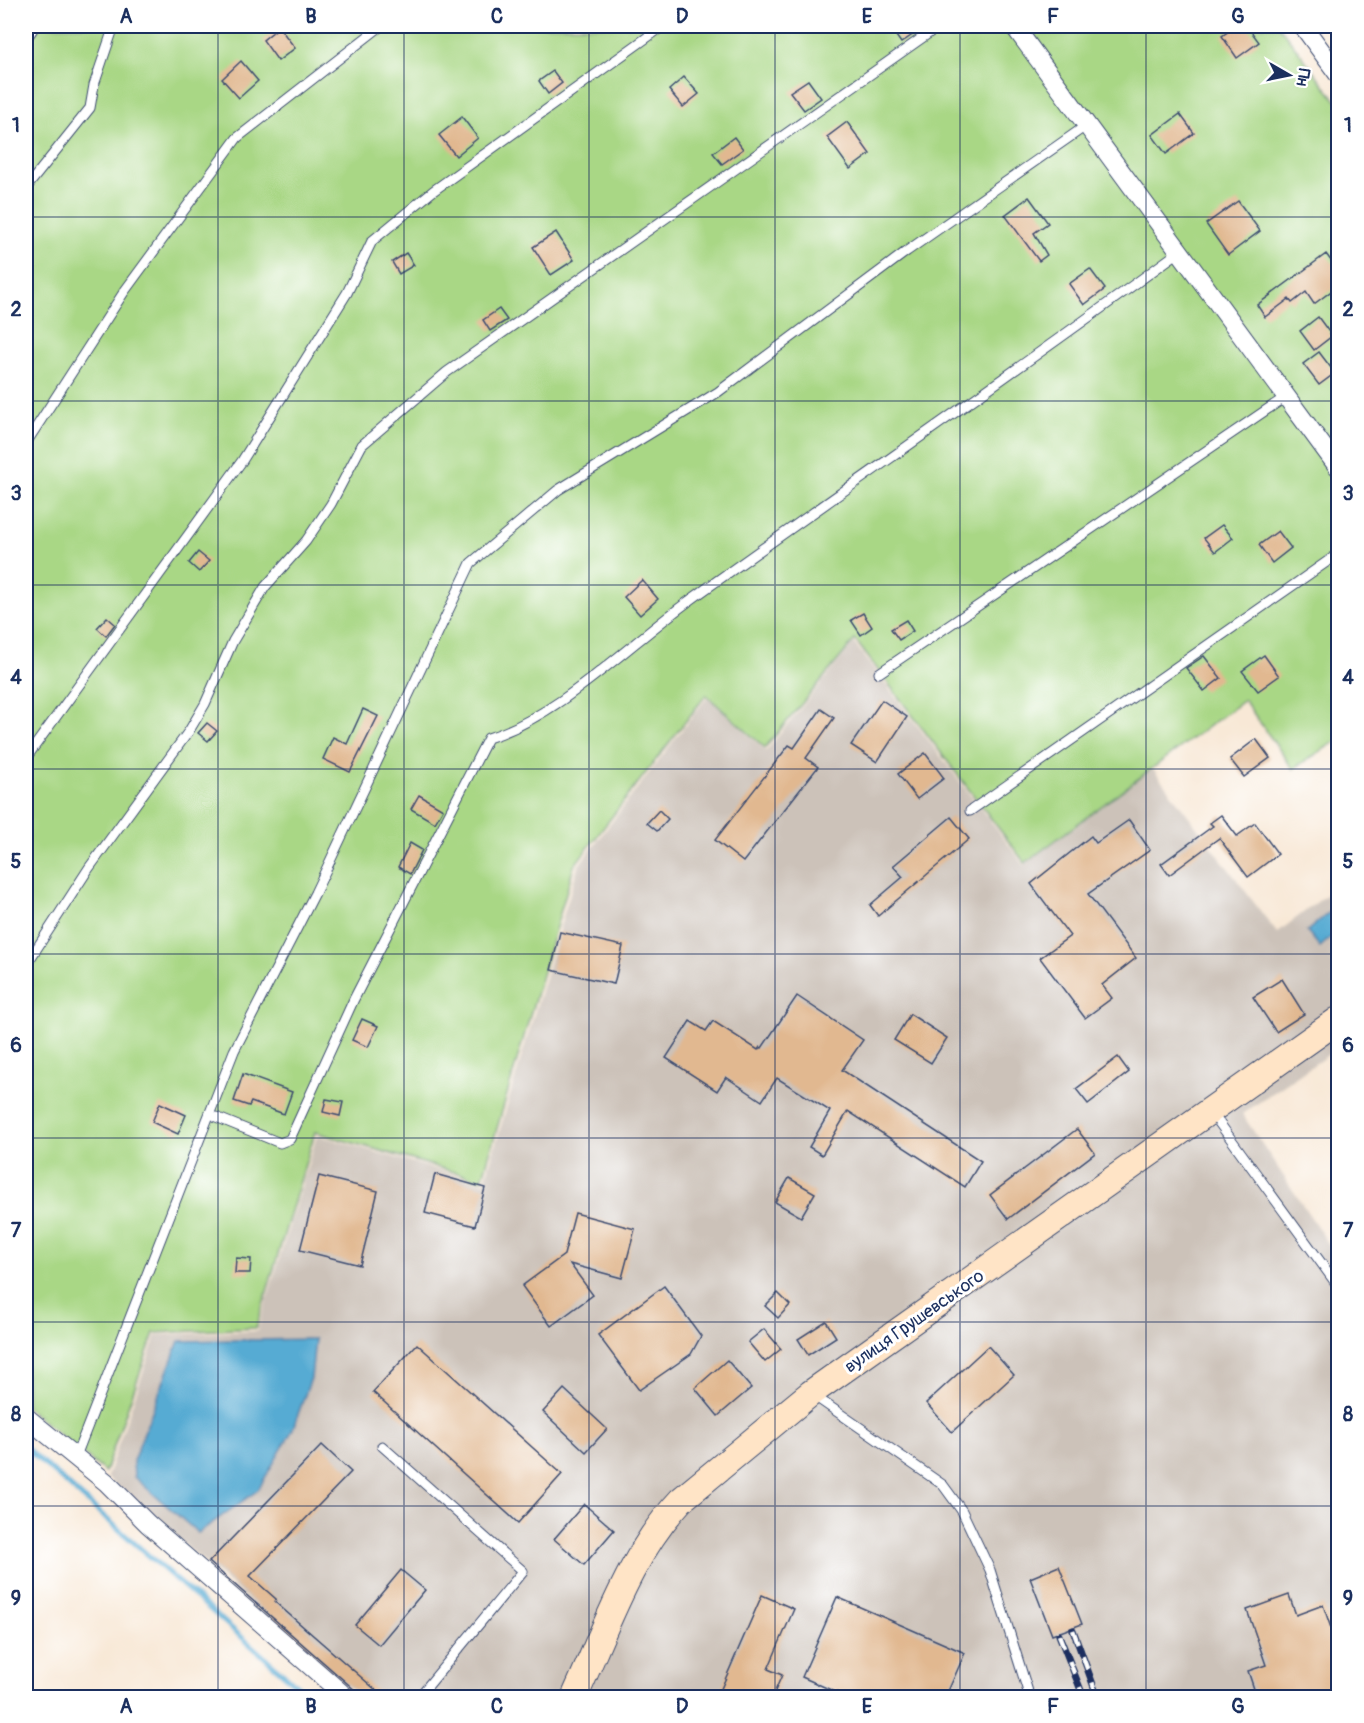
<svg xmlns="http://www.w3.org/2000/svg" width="1364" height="1723" font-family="Pangolin,sans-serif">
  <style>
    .industrial { fill: #ccc2b9 }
    .green { fill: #a9d785; stroke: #628372; stroke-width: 1.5 }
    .water { fill: #57abd3; stroke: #396d98; stroke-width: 1.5 }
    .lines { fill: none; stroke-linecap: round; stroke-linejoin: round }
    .stream { stroke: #57abd3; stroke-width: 5 }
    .building { fill: #e1b890 }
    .lane-casing { stroke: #3c4b70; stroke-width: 11 }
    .street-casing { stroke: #3c4b70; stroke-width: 20 }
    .secondary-casing { stroke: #3c4b70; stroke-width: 28 }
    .lane { stroke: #fff; stroke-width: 9 }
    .street { stroke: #fff; stroke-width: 18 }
    .secondary { stroke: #ffe4c6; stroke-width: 26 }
    .rail-casing { stroke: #1b2f5e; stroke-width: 7 }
    .rail { stroke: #fff; stroke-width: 4.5; stroke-dasharray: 14; stroke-linecap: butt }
    .grid { fill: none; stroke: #1b2f5e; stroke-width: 1.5; stroke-opacity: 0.55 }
    .labels { text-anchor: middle; stroke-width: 6; stroke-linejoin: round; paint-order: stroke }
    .street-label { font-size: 18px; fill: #1b2f5e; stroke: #fff }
    .neatline { fill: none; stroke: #1b2f5e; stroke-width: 2 }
    .grid-label { font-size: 20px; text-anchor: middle; font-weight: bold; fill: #1b2f5e }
  </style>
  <rect width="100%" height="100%" fill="#fff"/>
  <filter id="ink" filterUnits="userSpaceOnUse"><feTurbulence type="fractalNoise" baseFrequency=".0167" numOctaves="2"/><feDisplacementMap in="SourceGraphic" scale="12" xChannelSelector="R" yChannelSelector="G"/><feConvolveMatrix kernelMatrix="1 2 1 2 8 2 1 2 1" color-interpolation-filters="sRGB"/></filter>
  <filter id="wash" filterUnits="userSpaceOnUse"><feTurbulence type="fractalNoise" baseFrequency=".008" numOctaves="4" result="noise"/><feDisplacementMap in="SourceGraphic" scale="24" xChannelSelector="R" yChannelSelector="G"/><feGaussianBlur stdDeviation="1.35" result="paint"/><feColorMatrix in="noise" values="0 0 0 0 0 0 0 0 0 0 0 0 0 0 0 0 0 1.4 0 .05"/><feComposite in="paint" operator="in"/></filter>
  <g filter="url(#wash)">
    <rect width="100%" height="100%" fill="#f8e8d6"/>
    <path class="industrial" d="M 854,643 L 1024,865 L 1153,769 L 1277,933 L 1338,886 L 1338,1048 L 1242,1114 L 1338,1258 L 1338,1697 L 360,1697 L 107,1477 L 156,1335 L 257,1331 L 317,1135 L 484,1183 L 578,866 L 707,697 L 766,751 Z"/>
    <path class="green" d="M 26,26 L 1279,26 L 1338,103 L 1338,740 L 1293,769 L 1244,700 L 1025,863 L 855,640 L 765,748 L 706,695 L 574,866 L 482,1180 L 315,1132 L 256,1328 L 154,1333 L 105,1472 L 26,1407 Z"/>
    <g class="water">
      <path d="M 1338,905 L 1338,931 L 1320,947 L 1307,931 Z"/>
      <path d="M 315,1339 L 311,1378 L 292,1431 L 258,1490 L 198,1533 L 134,1477 L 133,1461 L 179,1341 Z"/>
    </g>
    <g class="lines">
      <path class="stream" d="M 26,1448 L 311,1698"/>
    </g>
    <g id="blocks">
      <g class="building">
        <path d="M 889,26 L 925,26 L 901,43 Z"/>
        <path d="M 1236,26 L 1247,26 L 1259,42 L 1237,58 L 1222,36 Z"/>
        <path d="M 279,27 L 295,48 L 278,61 L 263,40 Z"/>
        <path d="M 241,61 L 258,81 L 239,98 L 222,79 Z"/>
        <path d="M 553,71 L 562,83 L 548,94 L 539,81 Z"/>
        <path d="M 684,77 L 699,94 L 683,107 L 669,90 Z"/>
        <path d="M 808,80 L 821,98 L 804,110 L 790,92 Z"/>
        <path d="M 1180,114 L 1194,133 L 1166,154 L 1152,135 Z"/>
        <path d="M 462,117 L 478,138 L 456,156 L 439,135 Z"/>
        <path d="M 847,122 L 870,154 L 850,169 L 827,137 Z"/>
        <path d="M 734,137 L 743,149 L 722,164 L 713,153 Z"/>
        <path d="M 1029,197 L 1048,223 L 1034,233 L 1047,255 L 1039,261 L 1005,215 Z"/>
        <path d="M 1238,201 L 1260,231 L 1228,255 L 1206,224 Z"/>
        <path d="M 556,232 L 574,260 L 551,275 L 533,247 Z"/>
        <path d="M 406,253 L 414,265 L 399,274 L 392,262 Z"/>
        <path d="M 1326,254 L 1338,270 L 1338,286 L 1314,304 L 1306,292 L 1292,303 L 1289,299 L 1265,317 L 1257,305 Z"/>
        <path d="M 1090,269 L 1105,289 L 1084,305 L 1069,284 Z"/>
        <path d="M 499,309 L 507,320 L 490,331 L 483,320 Z"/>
        <path d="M 1318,317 L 1332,336 L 1314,350 L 1300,331 Z"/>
        <path d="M 1319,352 L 1335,373 L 1319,385 L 1303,364 Z"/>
        <path d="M 1222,525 L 1233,538 L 1215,552 L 1204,538 Z"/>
        <path d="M 1278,531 L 1291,548 L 1272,563 L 1259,545 Z"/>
        <path d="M 198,552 L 209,561 L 199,572 L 189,563 Z"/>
        <path d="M 642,580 L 658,599 L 640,615 L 624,597 Z"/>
        <path d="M 863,613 L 872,627 L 861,635 L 851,620 Z"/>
        <path d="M 107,617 L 115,624 L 106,636 L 97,628 Z"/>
        <path d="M 906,620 L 913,631 L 899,640 L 891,629 Z"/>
        <path d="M 1264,655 L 1279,676 L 1258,691 L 1242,671 Z"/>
        <path d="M 1204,656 L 1221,678 L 1204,691 L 1186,668 Z"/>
        <path d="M 882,700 L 907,717 L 877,762 L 851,745 Z"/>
        <path d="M 363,709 L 378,716 L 350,772 L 323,759 L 333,737 L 347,744 Z"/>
        <path d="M 821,709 L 834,718 L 806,758 L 818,767 L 743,862 L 715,840 L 789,745 L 794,748 Z"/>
        <path d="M 207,723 L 217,731 L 208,741 L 198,733 Z"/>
        <path d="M 1256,739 L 1270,758 L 1244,777 L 1230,759 Z"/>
        <path d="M 925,753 L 944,778 L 917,799 L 898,774 Z"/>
        <path d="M 419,795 L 443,809 L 435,823 L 411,809 Z"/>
        <path d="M 659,810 L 668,819 L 657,831 L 647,823 Z"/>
        <path d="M 1221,815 L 1237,836 L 1255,823 L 1278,854 L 1248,877 L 1219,838 L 1169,875 L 1161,864 L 1213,826 L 1210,823 Z"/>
        <path d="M 951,817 L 969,839 L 878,916 L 870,905 L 903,877 L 893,866 Z"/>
        <path d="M 1129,820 L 1150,850 L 1088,894 L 1136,958 L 1102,985 L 1112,998 L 1085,1018 L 1040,958 L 1070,936 L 1031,884 L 1091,836 L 1096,843 Z"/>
        <path d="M 410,843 L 422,850 L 410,874 L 398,867 Z"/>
        <path d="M 560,932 L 623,946 L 614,984 L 551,970 Z"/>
        <path d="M 1282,979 L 1304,1014 L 1276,1032 L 1253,997 Z"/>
        <path d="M 797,996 L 863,1040 L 842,1070 L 981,1161 L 965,1187 L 848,1111 L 822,1155 L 809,1147 L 830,1111 L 777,1078 L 762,1101 L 726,1077 L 717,1091 L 666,1058 L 690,1021 L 706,1031 L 713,1021 L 758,1050 L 760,1047 L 762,1048 Z"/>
        <path d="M 910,1014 L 947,1038 L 931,1063 L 894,1040 Z"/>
        <path d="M 362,1019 L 378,1026 L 368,1047 L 352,1040 Z"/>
        <path d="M 1118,1057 L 1129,1072 L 1088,1104 L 1076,1089 Z"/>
        <path d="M 243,1074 L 292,1092 L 284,1114 L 251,1102 L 249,1106 L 234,1101 Z"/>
        <path d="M 326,1099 L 343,1102 L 340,1116 L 323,1112 Z"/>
        <path d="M 160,1103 L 186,1115 L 178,1134 L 152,1122 Z"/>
        <path d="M 1077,1129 L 1095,1153 L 1008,1219 L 990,1195 Z"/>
        <path d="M 435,1174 L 485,1188 L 475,1226 L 425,1213 Z"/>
        <path d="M 319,1176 L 378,1191 L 360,1265 L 300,1250 Z"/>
        <path d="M 789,1178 L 815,1193 L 801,1217 L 775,1202 Z"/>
        <path d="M 575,1213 L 635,1229 L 622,1278 L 570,1264 L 593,1295 L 551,1326 L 522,1286 L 564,1255 Z"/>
        <path d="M 236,1258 L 251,1259 L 250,1273 L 235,1273 Z"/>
        <path d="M 664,1286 L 701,1336 L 691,1354 L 639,1390 L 598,1335 Z"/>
        <path d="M 778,1293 L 790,1305 L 778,1318 L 765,1306 Z"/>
        <path d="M 826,1321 L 836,1337 L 808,1355 L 798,1339 Z"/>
        <path d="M 764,1329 L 781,1349 L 765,1362 L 748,1342 Z"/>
        <path d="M 417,1344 L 562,1474 L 518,1523 L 373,1392 Z"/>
        <path d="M 988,1346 L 1014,1375 L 952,1432 L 926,1403 Z"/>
        <path d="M 727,1360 L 751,1388 L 718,1416 L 695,1388 Z"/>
        <path d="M 564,1389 L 607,1429 L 586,1452 L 543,1412 Z"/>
        <path d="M 322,1445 L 351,1472 L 250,1576 L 276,1599 L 275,1602 L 385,1698 L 364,1698 L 209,1562 Z"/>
        <path d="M 584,1504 L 614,1530 L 584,1565 L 554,1539 Z"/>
        <path d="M 1059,1566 L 1082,1624 L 1052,1635 L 1030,1578 Z"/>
        <path d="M 401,1570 L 425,1590 L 379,1645 L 355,1625 Z"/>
        <path d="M 762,1595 L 794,1609 L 768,1669 L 782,1675 L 772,1698 L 717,1698 Z"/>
        <path d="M 1289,1595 L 1296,1615 L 1323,1605 L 1338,1648 L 1338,1693 L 1327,1698 L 1257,1698 L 1248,1671 L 1266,1665 L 1247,1610 Z"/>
        <path d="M 837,1597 L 965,1653 L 945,1698 L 849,1698 L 802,1677 Z"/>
      </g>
    </g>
  </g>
  <g filter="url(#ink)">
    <use href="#blocks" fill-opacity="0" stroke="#3c4b70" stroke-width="1.5"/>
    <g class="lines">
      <g class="lane-casing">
        <g id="lane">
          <path d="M 26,39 L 35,26"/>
          <path d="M 26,188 L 90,108 L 94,85 L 114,26"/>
          <path d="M 26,443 L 124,292 L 237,138 L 381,26"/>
          <path d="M 879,673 L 1287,396"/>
          <path d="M 26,758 L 242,461 L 347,293 L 372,241 L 433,191 L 663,26"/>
          <path d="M 970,811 L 1338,554"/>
          <path d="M 26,965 L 89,868 L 189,731 L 205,704 L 233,641 L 265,587 L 306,541 L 331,504 L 362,445 L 447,372 L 939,26"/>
          <path d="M 1212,1113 L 1338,1286"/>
          <path d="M 216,1117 L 280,1143 L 290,1139 L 354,999 L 488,738 C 558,717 628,645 689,601 C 852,484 1018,370 1180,251"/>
          <path d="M 813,1395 L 943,1485 L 962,1511 L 990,1570 L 1030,1698"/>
          <path d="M 382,1446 L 523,1571 L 418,1698"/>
          <path d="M 76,1456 L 234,1051 L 315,893 L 471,563 L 558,490 L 718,392 L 907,251 L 1087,125"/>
        </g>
      </g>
      <g class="street-casing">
        <g id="street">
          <path d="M 1014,26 L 1338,467"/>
          <path d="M 1303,26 L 1338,74"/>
          <path d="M 26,1417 L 106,1482 L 148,1524 L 347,1698"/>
        </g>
      </g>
      <g class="secondary-casing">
        <path id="secondary" d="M 574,1698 C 605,1631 630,1554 681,1500 L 811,1393 L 1338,1020"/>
      </g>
      <use href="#lane" class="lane"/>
      <use href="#street" class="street"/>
      <use href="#secondary" class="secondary"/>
      <g class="rail-casing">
        <g id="rail">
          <path d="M 1073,1630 L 1098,1698"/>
          <path d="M 1059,1635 L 1084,1698"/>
        </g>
      </g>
      <use href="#rail" class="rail"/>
    </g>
  </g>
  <path class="grid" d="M 218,26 L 218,1698M 404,26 L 404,1698M 589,26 L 589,1698M 775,26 L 775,1698M 960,26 L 960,1698M 1146,26 L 1146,1698M 26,217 L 1338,217M 26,401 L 1338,401M 26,585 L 1338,585M 26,769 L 1338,769M 26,954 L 1338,954M 26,1138 L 1338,1138M 26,1322 L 1338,1322M 26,1506 L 1338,1506"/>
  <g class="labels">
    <g class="street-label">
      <text transform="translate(914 1321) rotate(-35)" y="6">вулиця Грушевського</text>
    </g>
  </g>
  <rect width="1364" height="1723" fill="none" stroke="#fff" stroke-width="66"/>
  <g transform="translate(1289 75) rotate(99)" stroke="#ffffff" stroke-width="4.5" paint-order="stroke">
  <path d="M0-4.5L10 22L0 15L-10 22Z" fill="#1b2f5e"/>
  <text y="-9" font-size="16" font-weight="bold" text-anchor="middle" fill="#1b2f5e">Пн</text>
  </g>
  <rect x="33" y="33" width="1298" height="1657" class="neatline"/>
  <g class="grid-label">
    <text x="126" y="23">A</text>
    <text x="311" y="23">B</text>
    <text x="497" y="23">C</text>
    <text x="682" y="23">D</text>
    <text x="867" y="23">E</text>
    <text x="1053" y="23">F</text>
    <text x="1238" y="23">G</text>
    <text x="16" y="132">1</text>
    <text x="1348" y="132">1</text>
    <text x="16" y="316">2</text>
    <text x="1348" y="316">2</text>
    <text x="16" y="500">3</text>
    <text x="1348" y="500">3</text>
    <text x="16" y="684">4</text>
    <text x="1348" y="684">4</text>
    <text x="16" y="868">5</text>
    <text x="1348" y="868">5</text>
    <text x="16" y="1052">6</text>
    <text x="1348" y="1052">6</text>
    <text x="16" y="1237">7</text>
    <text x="1348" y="1237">7</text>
    <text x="16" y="1421">8</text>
    <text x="1348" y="1421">8</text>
    <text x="16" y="1605">9</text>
    <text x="1348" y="1605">9</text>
    <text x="126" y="1713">A</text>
    <text x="311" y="1713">B</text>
    <text x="497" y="1713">C</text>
    <text x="682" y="1713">D</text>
    <text x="867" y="1713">E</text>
    <text x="1053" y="1713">F</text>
    <text x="1238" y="1713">G</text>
  </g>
</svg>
